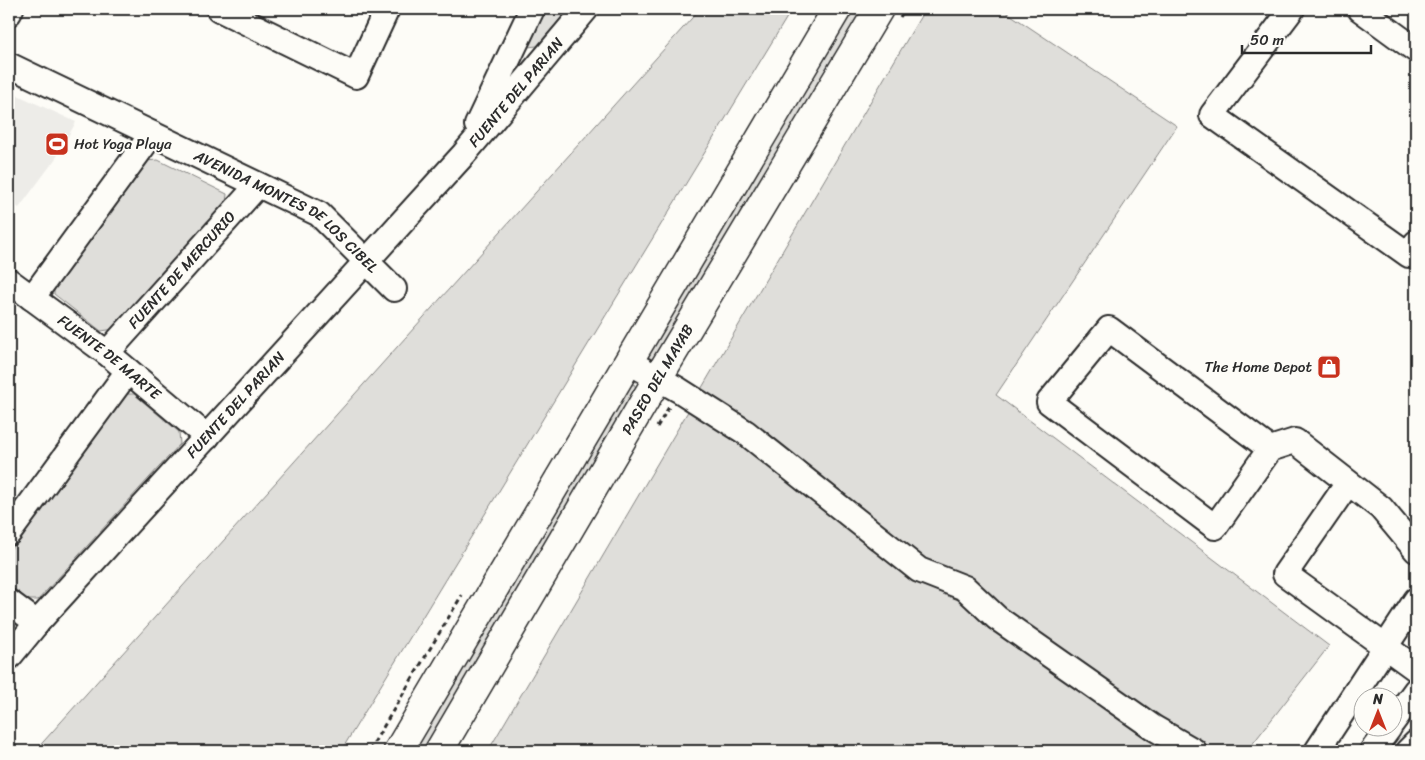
<svg xmlns="http://www.w3.org/2000/svg" width="1425" height="760" font-family="Sriracha,sans-serif">
  <style>
    .built { fill: #edece8 }
    .green { fill: #dfdeda; stroke: #858482 }
    .lines { fill: none; stroke-linecap: round; stroke-linejoin: round }
    .minor-casing { stroke: #2b2b2b; stroke-width: 28 }
    .major-casing { stroke: #2b2b2b; stroke-width: 31 }
    .path { stroke: #2b2b2b; stroke-width: 3; stroke-dasharray: 5 4; stroke-linecap: butt }
    .minor { stroke: #fdfcf7; stroke-width: 24 }
    .major { stroke: #fdfcf7; stroke-width: 28 }
    .labels { text-anchor: middle; stroke-width: 4; stroke-linejoin: round; paint-order: stroke }
    .street-label { font-size: 15px; fill: #2b2b2b; stroke: #fdfcf7 }
    .poi-label { font-size: 15px; fill: #2b2b2b; stroke: #fdfcf7; text-anchor: start }
  </style>
  <rect width="100%" height="100%" fill="#fdfcf7"/>
  <filter id="ink" filterUnits="userSpaceOnUse"><feTurbulence type="fractalNoise" baseFrequency=".02" numOctaves="2"/><feDisplacementMap in="SourceGraphic" scale="10" xChannelSelector="R" yChannelSelector="G"/><feConvolveMatrix kernelMatrix="1 2 1 2 8 2 1 2 1" color-interpolation-filters="sRGB"/></filter>
  <g filter="url(#ink)">
    <path class="built" d="M 9,91 L 76,122 L 56,158 L 19,208 L 9,201 Z"/>
    <g class="green">
      <path d="M 546,9 L 569,9 L 537,46 L 528,47 Z"/>
      <path d="M 700,9 L 792,9 L 341,751 L 35,751 Z"/>
      <path d="M 852,9 L 863,9 L 653,365 L 644,361 Z"/>
      <path d="M 925,9 L 1002,9 L 1177,126 L 996,395 L 1329,646 L 1247,751 L 488,751 Z"/>
      <path d="M 158,160 L 227,194 L 226,203 L 115,329 L 101,331 L 54,294 L 54,286 L 144,161 Z"/>
      <path d="M 634,384 L 637,390 L 422,751 L 413,751 L 629,387 Z"/>
      <path d="M 123,394 L 134,394 L 179,432 L 180,444 L 38,600 L 26,600 L 9,586 L 9,551 Z"/>
    </g>
    <g class="lines">
      <g class="minor-casing">
        <g id="minor">
          <path d="M 219,9 L 356,76 L 387,9"/>
          <path d="M 1292,9 L 1212,115 L 1409,255 L 1416,243"/>
          <path d="M 1360,9 L 1416,50"/>
          <path d="M 9,13 L 11,9"/>
          <path id="s1" d="M 9,65 L 319,214 L 394,289"/>
          <path d="M 477,125 L 532,9"/>
          <path id="s2" d="M 9,281 L 107,353 L 207,437"/>
          <path d="M 32,298 L 152,134"/>
          <path id="s3" d="M 107,353 L 258,185"/>
          <path d="M 629,362 L 679,390 L 745,432 L 919,570 L 965,588 L 997,618 L 1154,728 L 1194,751"/>
          <path d="M 1270,449 L 1215,527 L 1049,402 L 1109,329 L 1270,449 L 1295,441 L 1381,508 L 1416,550"/>
          <path d="M 1348,483 L 1285,574 L 1416,669"/>
          <path d="M 9,533 L 128,371"/>
          <path d="M 9,602 L 37,623"/>
          <path id="s4" d="M 9,657 L 37,623 L 464,154 L 586,9"/>
          <path d="M 1392,723 L 1416,690"/>
          <path d="M 1317,751 L 1416,600"/>
          <path d="M 1372,751 L 1389,728"/>
          <path d="M 1408,751 L 1416,743"/>
        </g>
      </g>
      <g class="major-casing">
        <g id="major">
          <path d="M 398,751 L 837,9"/>
          <path id="s5" d="M 439,751 L 658,378 L 879,9"/>
        </g>
      </g>
      <g class="path">
        <path d="M 900,17 L 905,9"/>
        <path d="M 657,427 L 669,407"/>
        <path d="M 369,751 L 462,595"/>
      </g>
      <use href="#minor" class="minor"/>
      <use href="#major" class="major"/>
    </g>
  </g>
  <defs>
    <g id="stadium-square" transform="scale(1.25)"><rect x="-9" y="-9" width="18" height="18" rx="4" fill="#c8321e" stroke="#fdfcf7"/><path d="M0-5a6.5 5 0 1 0 0 10a6.5 5 0 1 0 0-10ZM-3.5-1.8h7v3.6h-7Z" fill="#fff"/></g>
    <g id="shop-square" transform="scale(1.25)"><rect x="-9" y="-9" width="18" height="18" rx="4" fill="#c8321e" stroke="#fdfcf7"/><path d="M-5-2.5h2.3a2.7 3.5 0 0 1 5.4 0H5L5.5 6h-11ZM-1.5-2.5h3a1.5 2.3 0 0 0-3 0Z" fill="#fff"/></g>
  </defs>
  <g fill-rule="evenodd">
    <use href="#stadium-square" x="57" y="144"/>
    <use href="#shop-square" x="1329" y="367"/>
  </g>
  <g class="labels">
    <g class="street-label">
      <text dy="5" stroke="none"><textPath href="#s4" startOffset="759">FUENTE DEL PARIAN</textPath></text>
      <text dy="5" stroke="none"><textPath href="#s1" startOffset="315">AVENIDA MONTES DE LOS CIBEL</textPath></text>
      <text dy="5" stroke="none"><textPath href="#s3" startOffset="112">FUENTE DE MERCURIO</textPath></text>
      <text dy="5" stroke="none"><textPath href="#s2" startOffset="126">FUENTE DE MARTE</textPath></text>
      <text dy="5" stroke="none"><textPath href="#s5" startOffset="431">PASEO DEL MAYAB</textPath></text>
      <text dy="5" stroke="none"><textPath href="#s4" startOffset="339">FUENTE DEL PARIAN</textPath></text>
    </g>
    <g class="poi-label">
      <text x="74" y="149">Hot Yoga Playa</text>
      <text x="1312" y="372" text-anchor="end">The Home Depot</text>
    </g>
  </g>
  <rect width="1425" height="760" fill="none" stroke="#fdfcf7" stroke-width="30"/>
  <rect x="15" y="15" width="1395" height="730" fill="none" stroke="#2b2b2b" stroke-width="2" filter="url(#ink)"/>
  <g transform="translate(1378 712)"><circle r="24" fill="#fdfcf7" stroke="#a9a8a5"/>
  <path d="M0-4L9 19L0 12L-9 19Z" fill="#c8321e"/>
  <text y="-8" font-size="14" font-weight="bold" text-anchor="middle" fill="#2b2b2b">N</text>
  </g>
  <path d="M1242 45v8h129v-8" fill="none" stroke="#2b2b2b" stroke-width="2.5"/>
  <text x="1250" y="45" font-size="15" fill="#2b2b2b" stroke="#fdfcf7" stroke-width="4" paint-order="stroke">50 m</text>
</svg>
